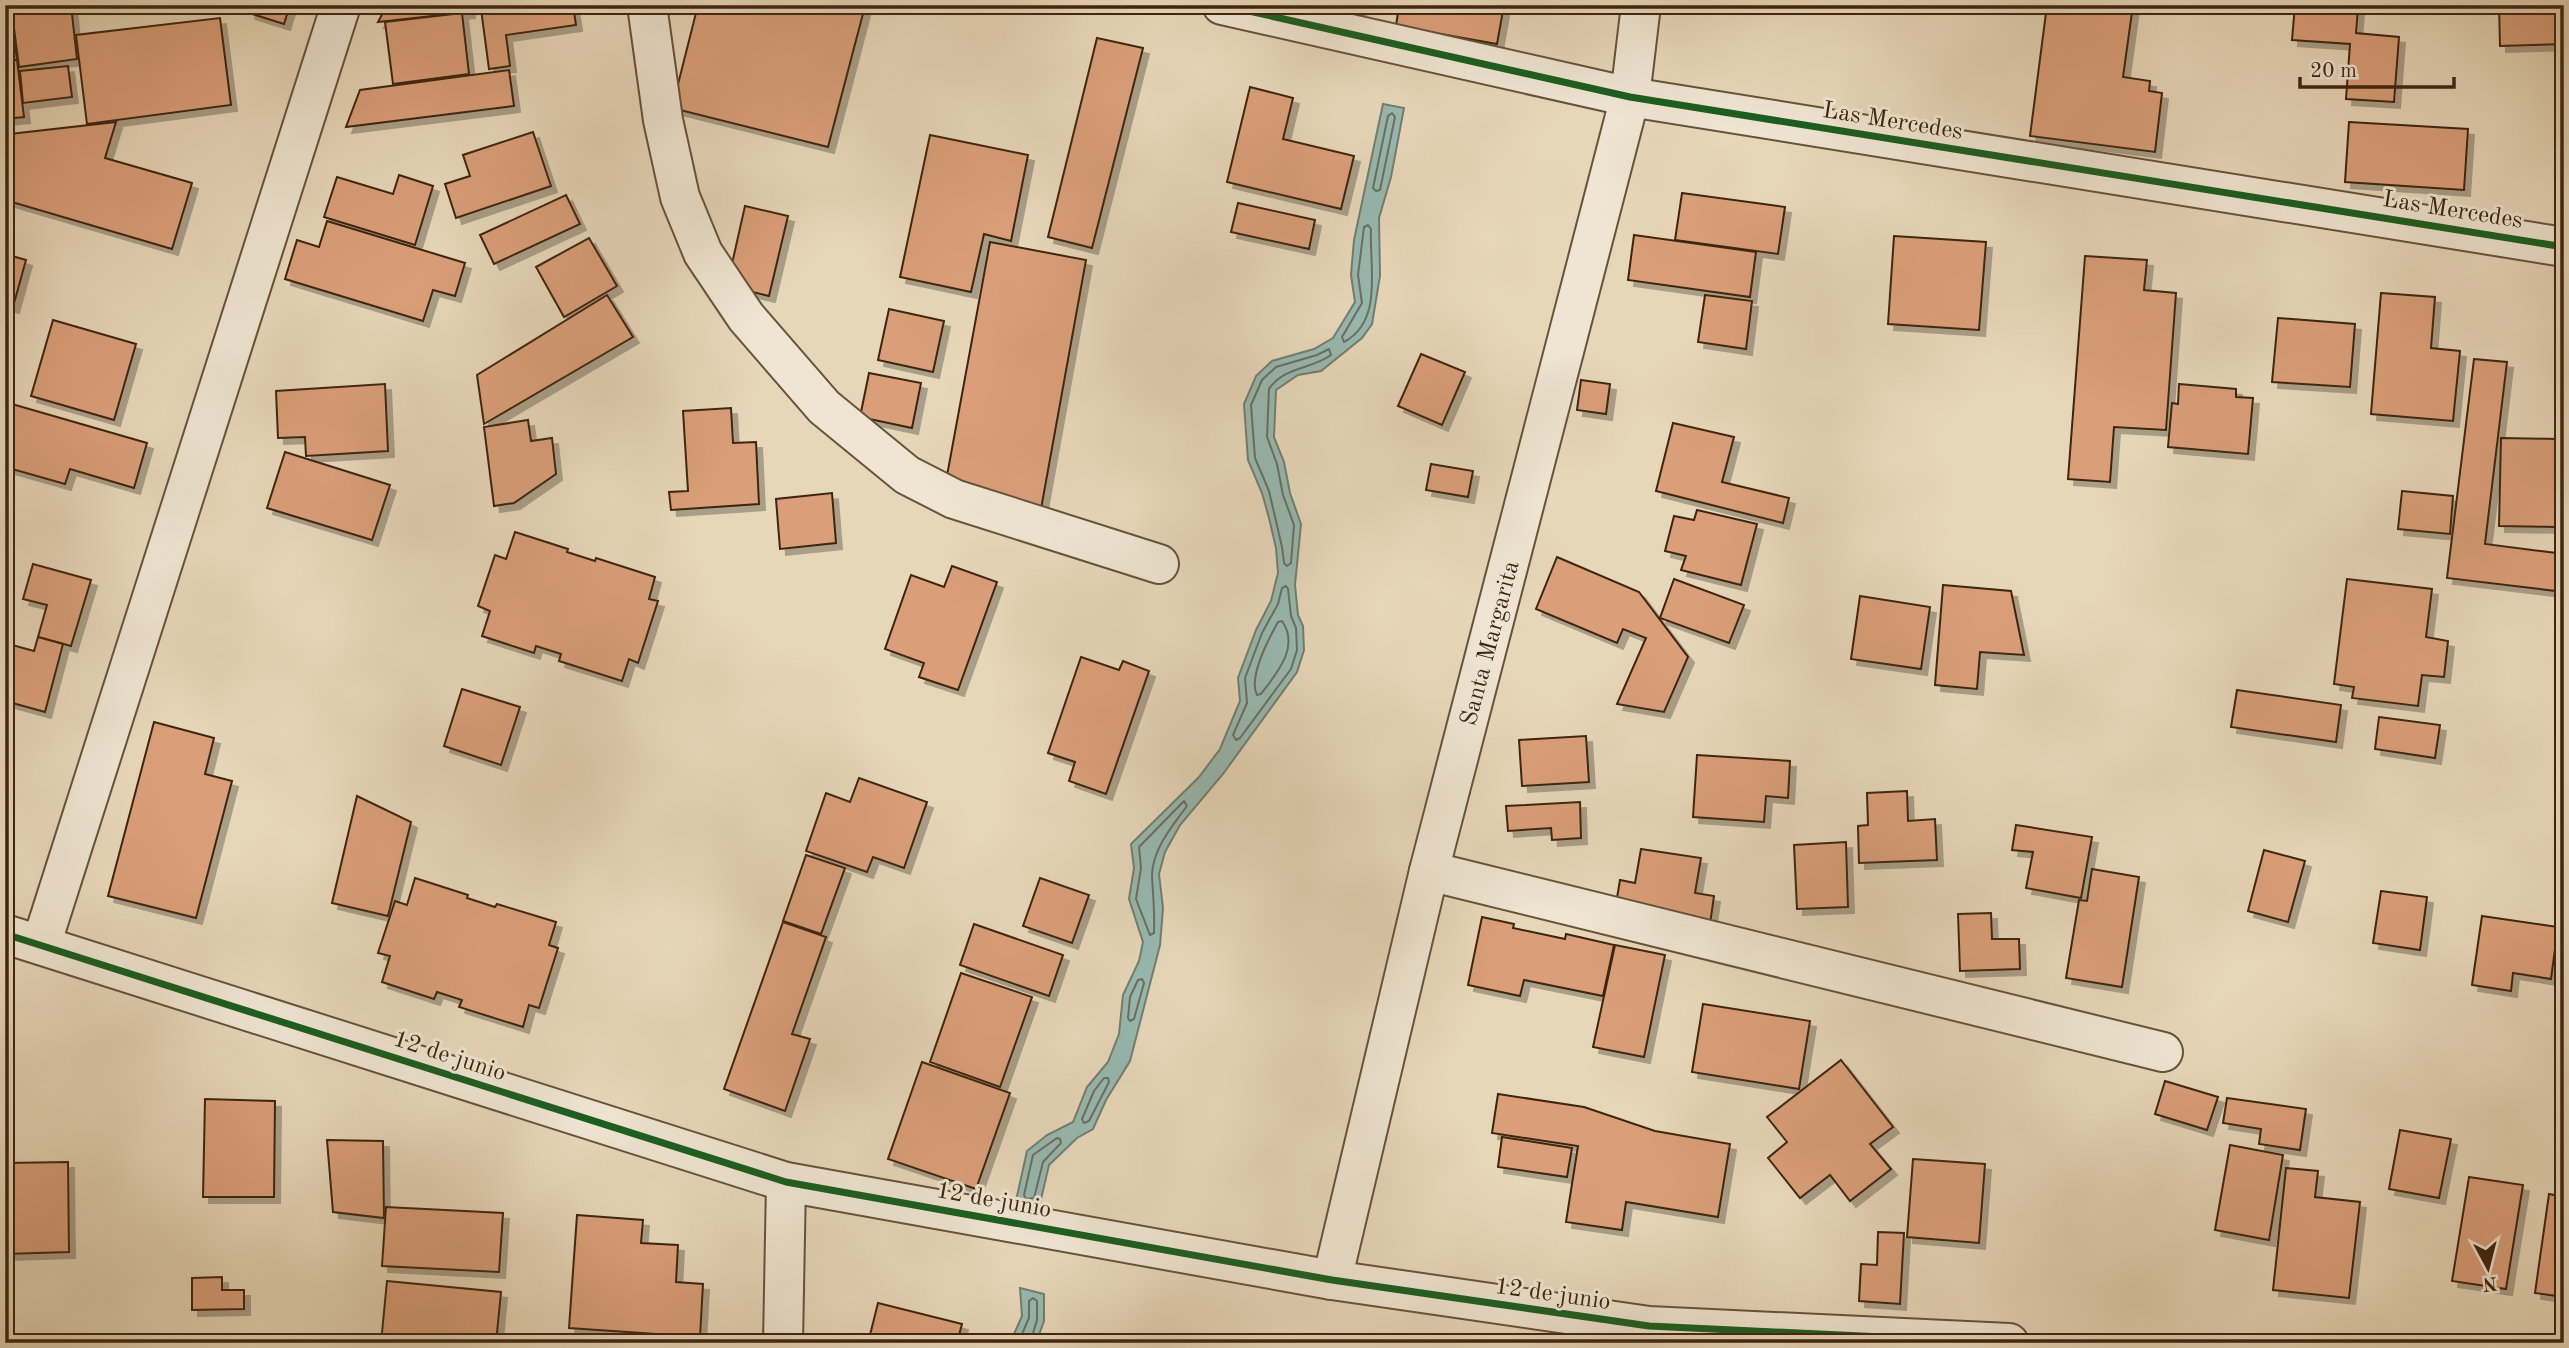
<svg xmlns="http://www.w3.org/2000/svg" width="2569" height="1348" font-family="'Old Standard TT',serif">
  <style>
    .water { fill: #97b9b1; stroke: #737e71; stroke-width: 2 }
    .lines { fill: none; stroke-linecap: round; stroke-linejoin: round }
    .shore { stroke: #6a6f61; stroke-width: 2 }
    .building { fill: #da9f79; stroke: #3d2511; stroke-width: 2; filter: url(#shadow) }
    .minor-casing { stroke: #68523b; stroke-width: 42 }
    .minor { stroke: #efe5d2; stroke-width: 38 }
    .cycleway-casing { stroke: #efe5d2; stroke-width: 11 }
    .cycleway { stroke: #1b5e20; stroke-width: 7 }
    .labels { text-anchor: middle; stroke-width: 6; stroke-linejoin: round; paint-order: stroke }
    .street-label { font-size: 24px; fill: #3d2511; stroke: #efe5d2 }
  </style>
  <defs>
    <filter id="shadow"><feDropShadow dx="6" dy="6" stdDeviation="0" flood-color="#0004"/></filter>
  </defs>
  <rect width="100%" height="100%" fill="#e7d7b9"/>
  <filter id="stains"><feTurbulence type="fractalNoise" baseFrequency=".00286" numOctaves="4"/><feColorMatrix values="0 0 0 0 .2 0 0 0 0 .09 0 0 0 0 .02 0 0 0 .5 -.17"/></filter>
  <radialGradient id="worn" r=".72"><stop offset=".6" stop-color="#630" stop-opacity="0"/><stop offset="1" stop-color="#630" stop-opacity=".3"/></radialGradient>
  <g class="water">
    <path d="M 1383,104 L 1404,108 L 1391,177 L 1379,218 L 1380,276 L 1372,324 L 1362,338 L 1321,371 L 1298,375 L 1276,390 L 1274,437 L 1284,462 L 1290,493 L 1301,524 L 1295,585 L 1298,615 L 1303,626 L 1304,650 L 1297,672 L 1223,774 L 1180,825 L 1165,852 L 1159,874 L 1163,908 L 1160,945 L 1130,1061 L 1106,1100 L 1093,1129 L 1077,1138 L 1049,1165 L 1039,1208 L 1015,1205 L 1027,1151 L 1047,1135 L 1073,1122 L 1087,1087 L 1108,1062 L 1119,1034 L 1123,995 L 1139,961 L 1143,942 L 1129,899 L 1134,868 L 1131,844 L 1199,777 L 1220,749 L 1240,701 L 1238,678 L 1256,630 L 1271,601 L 1278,573 L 1276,548 L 1269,518 L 1262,493 L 1248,460 L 1244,404 L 1256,376 L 1272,361 L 1314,349 L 1333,338 L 1355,302 L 1351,275 L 1354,240 Z"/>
    <path d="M 1020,1288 L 1044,1294 L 1044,1321 L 1036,1343 L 1010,1343 L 1022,1316 Z"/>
  </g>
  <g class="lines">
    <g class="shore">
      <path d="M 1392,113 L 1395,117 L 1380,190 L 1376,191 L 1373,188 L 1388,116 Z"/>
      <path d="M 1368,225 L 1371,229 C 1369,265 1384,321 1344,342 L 1342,337 L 1362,303 L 1358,275 L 1364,227 Z"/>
      <path d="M 1329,349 L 1331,355 C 1312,369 1283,367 1269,389 L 1267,437 L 1277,464 L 1283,495 L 1294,525 L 1291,563 L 1287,566 L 1284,563 L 1282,547 L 1269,491 L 1255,458 L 1251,405 L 1262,380 L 1276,367 L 1317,355 Z"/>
      <path d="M 1286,586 L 1288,589 L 1291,616 L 1296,628 L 1297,650 L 1291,669 L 1240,738 L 1236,740 L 1233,735 L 1247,703 L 1245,678 L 1262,633 L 1278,604 L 1282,588 Z"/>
      <path d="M 1282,621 C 1300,647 1277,673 1261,694 L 1257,695 C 1248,678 1269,638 1278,622 Z"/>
      <path d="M 1184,801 L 1187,806 C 1172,826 1152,850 1152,876 C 1153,896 1155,913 1154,933 L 1150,935 L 1136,899 L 1141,868 L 1139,847 Z"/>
      <path d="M 1142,979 L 1144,983 L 1134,1019 L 1130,1021 L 1128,1018 L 1130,997 L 1138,980 Z"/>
      <path d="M 1104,1078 L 1108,1078 L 1109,1082 L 1089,1121 L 1084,1123 L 1082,1119 L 1094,1091 Z"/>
      <path d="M 1057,1138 L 1060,1139 L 1061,1143 L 1043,1162 L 1034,1198 L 1026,1199 L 1024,1195 L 1033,1155 Z"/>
      <path d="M 1018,1343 L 1029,1318 L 1029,1301 L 1033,1298 L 1037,1301 L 1037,1320 L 1030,1343"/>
    </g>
  </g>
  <g class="building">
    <path d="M 5,5 L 10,5 L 17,60 L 5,61 Z"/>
    <path d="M 11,5 L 71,5 L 77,59 L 19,67 Z"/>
    <path d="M 251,5 L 290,5 L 284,24 L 249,13 Z"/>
    <path d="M 387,5 L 470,5 L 469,12 L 378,22 Z"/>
    <path d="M 510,5 L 573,5 L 576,25 L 506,35 L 510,66 L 489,69 L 481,9 Z"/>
    <path d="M 698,5 L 865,6 L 828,147 L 672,108 Z"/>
    <path d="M 1312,5 L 1361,5 L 1359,14 Z"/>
    <path d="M 1399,5 L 1504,5 L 1497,44 L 1396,26 Z"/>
    <path d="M 2047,5 L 2133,5 L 2123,77 L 2150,81 L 2149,91 L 2162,93 L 2155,152 L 2030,136 Z"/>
    <path d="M 2295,5 L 2358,8 L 2356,33 L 2399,37 L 2394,102 L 2346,99 L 2350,44 L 2292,40 Z"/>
    <path d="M 2499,5 L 2564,5 L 2564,44 L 2500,46 Z"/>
    <path d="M 462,13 L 469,74 L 393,84 L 385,22 Z"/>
    <path d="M 220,18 L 231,105 L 87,124 L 76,35 Z"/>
    <path d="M 1097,38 L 1143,48 L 1092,248 L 1048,237 Z"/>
    <path d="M 17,60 L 24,117 L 5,119 L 5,61 Z"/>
    <path d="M 68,66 L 72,97 L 23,103 L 20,71 Z"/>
    <path d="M 509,70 L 514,106 L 346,127 L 360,90 Z"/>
    <path d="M 1250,87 L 1293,98 L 1283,139 L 1354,156 L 1341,209 L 1227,182 Z"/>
    <path d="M 116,122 L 105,158 L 192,183 L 172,249 L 5,200 L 5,150 L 10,134 Z"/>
    <path d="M 2349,122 L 2468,129 L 2464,190 L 2345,182 Z"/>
    <path d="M 533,132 L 551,186 L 456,218 L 445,184 L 470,176 L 463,155 Z"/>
    <path d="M 930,135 L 1028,155 L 1011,241 L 984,234 L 971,292 L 900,277 Z"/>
    <path d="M 399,175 L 433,186 L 415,245 L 324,217 L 337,177 L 393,194 Z"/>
    <path d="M 1682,193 L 1785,207 L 1778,254 L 1675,240 Z"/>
    <path d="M 566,195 L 580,224 L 494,264 L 480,235 Z"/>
    <path d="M 1238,203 L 1315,220 L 1309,249 L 1231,232 Z"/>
    <path d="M 745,206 L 788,216 L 769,296 L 727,286 Z"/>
    <path d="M 327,221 L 465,263 L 455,296 L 433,290 L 423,321 L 285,279 L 297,240 L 319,247 Z"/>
    <path d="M 1634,235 L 1756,252 L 1750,297 L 1628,280 Z"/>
    <path d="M 1894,236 L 1986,242 L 1979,330 L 1888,324 Z"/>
    <path d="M 589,238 L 617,286 L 564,317 L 536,267 Z"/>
    <path d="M 990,242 L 1086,260 L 1041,509 L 944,492 Z"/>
    <path d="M 5,254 L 26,260 L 13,307 L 5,305 Z"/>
    <path d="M 2085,256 L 2147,260 L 2144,290 L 2176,293 L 2166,430 L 2114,427 L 2110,482 L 2068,479 Z"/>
    <path d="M 2381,293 L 2435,297 L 2431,348 L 2460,351 L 2453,421 L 2371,414 Z"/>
    <path d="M 607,295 L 633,337 L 484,424 L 477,375 Z"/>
    <path d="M 1705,295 L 1752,301 L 1746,349 L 1698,342 Z"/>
    <path d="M 889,309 L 944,321 L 933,372 L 878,360 Z"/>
    <path d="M 2278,318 L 2355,324 L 2350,387 L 2272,382 Z"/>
    <path d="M 53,320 L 136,344 L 114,420 L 31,396 Z"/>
    <path d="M 1421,354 L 1465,372 L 1442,425 L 1398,406 Z"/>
    <path d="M 2474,359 L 2507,362 L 2485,544 L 2564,554 L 2564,592 L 2447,578 Z"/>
    <path d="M 869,373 L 921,383 L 912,428 L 860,417 Z"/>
    <path d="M 1581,380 L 1610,384 L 1606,414 L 1577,410 Z"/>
    <path d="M 385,384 L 388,451 L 306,456 L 305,437 L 278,438 L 276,391 Z"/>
    <path d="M 2179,384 L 2236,389 L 2236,397 L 2253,398 L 2248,454 L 2168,447 L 2172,403 L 2178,404 Z"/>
    <path d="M 5,402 L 147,443 L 134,488 L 70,469 L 65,484 L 5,467 Z"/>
    <path d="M 731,408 L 733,443 L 756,442 L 759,504 L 671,510 L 669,492 L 688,491 L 683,411 Z"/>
    <path d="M 528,420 L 531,441 L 552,438 L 556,474 L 514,503 L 494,506 L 484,427 Z"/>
    <path d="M 1673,423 L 1734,437 L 1722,482 L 1789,498 L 1783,523 L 1656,491 Z"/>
    <path d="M 2501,438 L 2557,439 L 2555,527 L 2499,526 Z"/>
    <path d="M 285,452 L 390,485 L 372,540 L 267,508 Z"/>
    <path d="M 1431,464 L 1473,471 L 1468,497 L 1426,490 Z"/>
    <path d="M 2402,491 L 2453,496 L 2450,534 L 2398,529 Z"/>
    <path d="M 832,493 L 836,543 L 780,549 L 776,499 Z"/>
    <path d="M 1697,510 L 1757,524 L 1741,585 L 1681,570 L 1686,556 L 1665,551 L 1674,516 L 1694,520 Z"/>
    <path d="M 515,532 L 568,549 L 567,552 L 595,561 L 596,558 L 655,577 L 649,599 L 658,601 L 638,663 L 629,659 L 622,681 L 559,661 L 561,654 L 536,646 L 534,653 L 482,636 L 490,611 L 478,606 L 495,555 L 506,559 Z"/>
    <path d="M 1557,557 L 1639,592 L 1688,657 L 1664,712 L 1617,704 L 1646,638 L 1623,629 L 1617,643 L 1536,609 Z"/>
    <path d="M 33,564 L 91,580 L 71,646 L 38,637 L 47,605 L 23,599 Z"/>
    <path d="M 952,566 L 997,582 L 958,690 L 919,677 L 924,663 L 885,649 L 911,575 L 944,587 Z"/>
    <path d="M 1674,579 L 1744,605 L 1729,643 L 1660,618 Z"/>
    <path d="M 2347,579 L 2432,589 L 2426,637 L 2448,641 L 2444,677 L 2422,675 L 2418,706 L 2352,698 L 2354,687 L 2334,684 Z"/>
    <path d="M 1943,585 L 2011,591 L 2024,655 L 1980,652 L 1977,689 L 1935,685 Z"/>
    <path d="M 1860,596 L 1930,607 L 1921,669 L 1851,659 Z"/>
    <path d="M 38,637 L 63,644 L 45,712 L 5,701 L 5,643 L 34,651 Z"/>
    <path d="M 1081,657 L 1119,670 L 1123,661 L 1149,671 L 1106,794 L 1069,781 L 1075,762 L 1048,753 Z"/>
    <path d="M 462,689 L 520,707 L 501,765 L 444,746 Z"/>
    <path d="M 2237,690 L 2341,705 L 2336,742 L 2231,727 Z"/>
    <path d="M 2379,717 L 2440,725 L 2435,758 L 2375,749 Z"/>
    <path d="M 154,722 L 214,738 L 205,774 L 232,781 L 196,918 L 108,896 Z"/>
    <path d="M 1586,736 L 1589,782 L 1522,786 L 1519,740 Z"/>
    <path d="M 1697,755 L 1790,761 L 1788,798 L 1766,796 L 1764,822 L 1693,817 Z"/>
    <path d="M 859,778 L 927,802 L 904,868 L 873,857 L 867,872 L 806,851 L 826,793 L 850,802 Z"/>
    <path d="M 1907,791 L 1908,821 L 1935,819 L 1937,860 L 1859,863 L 1858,826 L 1868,825 L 1867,793 Z"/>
    <path d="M 357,796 L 411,822 L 388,916 L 332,903 Z"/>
    <path d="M 1580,802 L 1581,838 L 1552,840 L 1551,828 L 1508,831 L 1506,806 Z"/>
    <path d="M 2016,825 L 2092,837 L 2081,898 L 2026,888 L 2033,852 L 2012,850 Z"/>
    <path d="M 1846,842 L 1848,907 L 1797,909 L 1794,845 Z"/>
    <path d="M 1641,849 L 1701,858 L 1695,893 L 1714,896 L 1710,924 L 1615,910 L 1620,880 L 1635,883 Z"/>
    <path d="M 2264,850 L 2305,861 L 2288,922 L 2248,911 Z"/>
    <path d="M 806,855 L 845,868 L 821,934 L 783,921 Z"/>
    <path d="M 2092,869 L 2139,877 L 2122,987 L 2066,978 L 2079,900 L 2087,901 Z"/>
    <path d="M 415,878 L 468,895 L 467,898 L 495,907 L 497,904 L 556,922 L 549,945 L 558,948 L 539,1008 L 529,1005 L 523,1027 L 459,1007 L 462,1000 L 437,992 L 434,999 L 382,982 L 390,956 L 378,953 L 395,901 L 407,905 Z"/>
    <path d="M 1040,878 L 1089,895 L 1072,943 L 1023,926 Z"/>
    <path d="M 2381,891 L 2427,897 L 2420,950 L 2373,943 Z"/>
    <path d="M 1991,913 L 1992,939 L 2019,939 L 2020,969 L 1960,971 L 1958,914 Z"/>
    <path d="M 2482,916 L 2558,927 L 2551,979 L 2513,973 L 2511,991 L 2472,985 Z"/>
    <path d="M 1482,917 L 1514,924 L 1513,928 L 1565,939 L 1566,934 L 1614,945 L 1603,996 L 1524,980 L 1520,996 L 1468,985 Z"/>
    <path d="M 783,922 L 826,937 L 792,1034 L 810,1039 L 785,1111 L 724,1089 Z"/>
    <path d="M 974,924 L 1063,955 L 1049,996 L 960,965 Z"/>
    <path d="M 1615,945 L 1665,955 L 1644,1057 L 1593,1047 Z"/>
    <path d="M 961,973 L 1032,997 L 1000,1087 L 930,1062 Z"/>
    <path d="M 1703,1004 L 1810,1021 L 1799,1089 L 1692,1072 Z"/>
    <path d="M 1841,1060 L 1893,1127 L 1870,1144 L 1891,1169 L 1850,1201 L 1830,1175 L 1800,1198 L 1768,1158 L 1787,1142 L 1767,1117 Z"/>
    <path d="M 922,1062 L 1010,1093 L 976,1189 L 888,1159 Z"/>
    <path d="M 2165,1081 L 2218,1097 L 2207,1130 L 2155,1114 Z"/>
    <path d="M 1498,1094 L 1584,1107 L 1655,1131 L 1730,1144 L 1718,1217 L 1626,1202 L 1622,1230 L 1566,1222 L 1578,1146 L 1492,1133 Z"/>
    <path d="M 2227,1098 L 2306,1109 L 2300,1150 L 2259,1144 L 2261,1129 L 2223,1123 Z"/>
    <path d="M 205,1099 L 275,1101 L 274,1197 L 203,1197 Z"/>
    <path d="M 2400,1130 L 2451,1139 L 2439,1198 L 2389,1189 Z"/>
    <path d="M 1502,1137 L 1572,1148 L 1567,1177 L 1498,1167 Z"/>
    <path d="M 327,1140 L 383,1141 L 384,1218 L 333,1212 Z"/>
    <path d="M 2230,1145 L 2283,1155 L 2269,1240 L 2215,1230 Z"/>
    <path d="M 1913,1159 L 1985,1164 L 1979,1243 L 1907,1237 Z"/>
    <path d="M 68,1162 L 69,1252 L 5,1254 L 5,1163 Z"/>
    <path d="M 2563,1163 L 2564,1163 L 2564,1297 L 2535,1293 L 2549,1194 L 2559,1196 Z"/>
    <path d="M 2286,1168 L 2318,1171 L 2315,1197 L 2360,1202 L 2349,1298 L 2273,1290 Z"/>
    <path d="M 2469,1177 L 2523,1185 L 2506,1289 L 2452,1281 Z"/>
    <path d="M 386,1207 L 503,1213 L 499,1272 L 382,1266 Z"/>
    <path d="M 577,1215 L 643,1220 L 641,1243 L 678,1245 L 676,1282 L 703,1284 L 700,1337 L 569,1328 Z"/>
    <path d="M 1878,1232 L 1904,1233 L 1900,1304 L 1859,1301 L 1861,1264 L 1877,1265 Z"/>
    <path d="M 222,1277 L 222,1290 L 244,1290 L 244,1309 L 192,1310 L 192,1278 Z"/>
    <path d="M 387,1281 L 501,1292 L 496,1343 L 381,1343 Z"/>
    <path d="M 878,1303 L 962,1324 L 957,1343 L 868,1343 Z"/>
  </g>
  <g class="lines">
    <g class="minor-casing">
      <g id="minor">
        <path d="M 647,5 L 663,120 L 680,197 L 703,253 L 746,317 L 824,407 L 907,475 L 954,499 L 1159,564"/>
        <path d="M 1222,5 L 1630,97 L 2564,247"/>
        <path d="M 1429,871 L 2163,1052"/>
        <path d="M 5,934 L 786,1182 L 1332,1280 L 1649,1326 L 2009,1343"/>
        <path d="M 41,945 L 341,5"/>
        <path d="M 1332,1280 L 1429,871 L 1630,97 L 1641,5"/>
        <path d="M 783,1343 L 786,1182"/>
      </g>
    </g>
    <use href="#minor" class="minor"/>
    <g class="cycleway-casing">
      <g id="cycleway">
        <path d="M 1222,5 L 1630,97 L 2564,247"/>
        <path d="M 5,934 L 786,1182 L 1332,1280 L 1649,1326 L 2009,1343"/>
      </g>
    </g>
    <use href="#cycleway" class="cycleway"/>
  </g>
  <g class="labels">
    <g class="street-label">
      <text transform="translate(1893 120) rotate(9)" y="8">Las Mercedes</text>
      <text transform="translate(2453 209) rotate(9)" y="8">Las Mercedes</text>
      <text transform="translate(1489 643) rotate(-75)" y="8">Santa Margarita</text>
      <text transform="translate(450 1055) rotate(18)" y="8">12 de junio</text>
      <text transform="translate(994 1199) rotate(10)" y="8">12 de junio</text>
      <text transform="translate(1553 1293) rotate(8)" y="8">12 de junio</text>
    </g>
  </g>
  <rect width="2569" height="1348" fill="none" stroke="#e7d7b9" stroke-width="28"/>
  <rect x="7" y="7" width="2555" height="1334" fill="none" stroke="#3d2511" stroke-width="3.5"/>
  <rect x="14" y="14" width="2541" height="1320" fill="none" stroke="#3d2511" stroke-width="2"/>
  <g transform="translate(2488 1268) rotate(173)" stroke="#efe5d2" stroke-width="5" paint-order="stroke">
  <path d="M0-5L12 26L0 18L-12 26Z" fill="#3d2511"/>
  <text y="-10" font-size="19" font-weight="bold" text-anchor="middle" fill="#3d2511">N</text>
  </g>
  <path d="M2300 77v10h154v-10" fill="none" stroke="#3d2511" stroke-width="3.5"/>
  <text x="2310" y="77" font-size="21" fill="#3d2511" stroke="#efe5d2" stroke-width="5" paint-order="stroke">20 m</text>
  <rect width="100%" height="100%" filter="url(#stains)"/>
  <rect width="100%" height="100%" fill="url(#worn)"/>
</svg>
